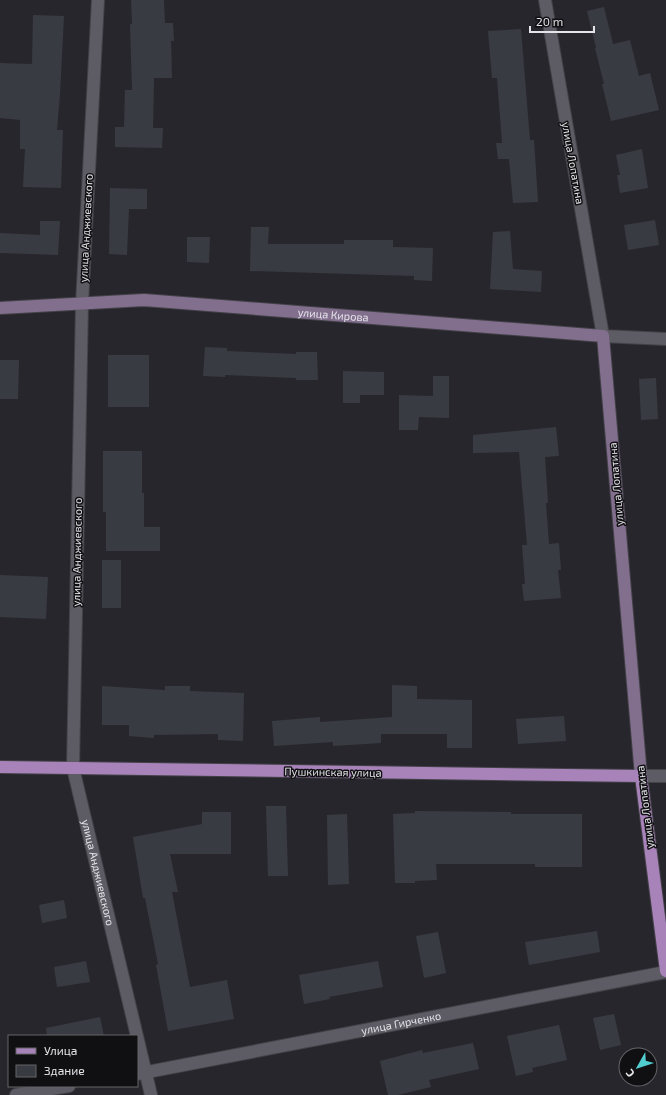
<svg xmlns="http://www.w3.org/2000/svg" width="666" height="1095" font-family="'Exo 2',sans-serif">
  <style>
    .building { fill: #393b43 }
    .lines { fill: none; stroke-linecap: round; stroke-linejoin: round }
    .street-casing { stroke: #444249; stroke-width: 14 }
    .secondary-casing { stroke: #444249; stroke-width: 14 }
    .primary-casing { stroke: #444249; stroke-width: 14 }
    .street { stroke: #5d5b63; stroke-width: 12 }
    .secondary { stroke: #826f8e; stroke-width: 12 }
    .primary { stroke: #a883ba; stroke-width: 12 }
    .labels { text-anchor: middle; stroke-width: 3; stroke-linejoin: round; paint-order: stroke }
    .street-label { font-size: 11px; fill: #e5e4e9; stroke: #101013 }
  </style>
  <rect width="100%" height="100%" fill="#28262d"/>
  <g class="building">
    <path d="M 131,0 L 164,0 L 165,23 L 173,23 L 174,41 L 171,41 L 172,78 L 154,78 L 153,128 L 163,128 L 162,148 L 115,147 L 115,127 L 124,127 L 125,90 L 132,90 L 130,24 L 132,24 Z"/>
    <path d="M 604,7 L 613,44 L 630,40 L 639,76 L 650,73 L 659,110 L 611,121 L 602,84 L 604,84 L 595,48 L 596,48 L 587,11 Z"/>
    <path d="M 33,15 L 64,16 L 60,94 L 57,130 L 63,130 L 61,188 L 23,187 L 25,149 L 20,149 L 20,120 L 0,118 L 0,63 L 32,64 Z"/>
    <path d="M 521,29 L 530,140 L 534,140 L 538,202 L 513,203 L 509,159 L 498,159 L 496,143 L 502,143 L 497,78 L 492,78 L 488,31 Z"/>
    <path d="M 642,149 L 648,188 L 620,193 L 617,175 L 620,175 L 616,155 Z"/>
    <path d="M 110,188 L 147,189 L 147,209 L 129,209 L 127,255 L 109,254 Z"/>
    <path d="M 655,220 L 659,245 L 628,250 L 624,225 Z"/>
    <path d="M 40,221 L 60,221 L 58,255 L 0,253 L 0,233 L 40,235 Z"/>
    <path d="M 251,227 L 269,227 L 268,244 L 344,244 L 344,240 L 393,240 L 393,247 L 433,248 L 432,281 L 414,280 L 414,276 L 250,271 Z"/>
    <path d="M 510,231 L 513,269 L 542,271 L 541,292 L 490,289 L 493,232 Z"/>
    <path d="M 187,237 L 210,237 L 209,263 L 187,262 Z"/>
    <path d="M 205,347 L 227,348 L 227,351 L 296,354 L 296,352 L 317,352 L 318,380 L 296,380 L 296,378 L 225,375 L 225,377 L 203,376 Z"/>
    <rect x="108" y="355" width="41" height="52"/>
    <path d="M 0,360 L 19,360 L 18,399 L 0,399 Z"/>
    <path d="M 343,371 L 384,372 L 384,395 L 360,395 L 360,403 L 343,403 Z"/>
    <path d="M 433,376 L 449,376 L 449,418 L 419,417 L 418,430 L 399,430 L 399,395 L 433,396 Z"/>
    <path d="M 656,378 L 658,419 L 641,420 L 639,379 Z"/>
    <path d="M 556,427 L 559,456 L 545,457 L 548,503 L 546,503 L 549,544 L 559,543 L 561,570 L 558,570 L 561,598 L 524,601 L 522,584 L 525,584 L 522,545 L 527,545 L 519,452 L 473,453 L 473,435 Z"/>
    <path d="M 103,451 L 142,451 L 142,493 L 144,493 L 144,527 L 160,527 L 160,551 L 106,551 L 106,512 L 103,512 Z"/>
    <rect x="102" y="560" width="19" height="48"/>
    <path d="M 0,575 L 48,577 L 46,619 L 0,617 Z"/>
    <path d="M 392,685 L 417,686 L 417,699 L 472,700 L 472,748 L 447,748 L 447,734 L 381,734 L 381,743 L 333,746 L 333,742 L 274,746 L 272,721 L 320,717 L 320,722 L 392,717 Z"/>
    <path d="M 102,686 L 165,690 L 165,686 L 190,686 L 190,691 L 244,693 L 243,741 L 218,740 L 218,734 L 154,735 L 154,738 L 129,736 L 129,725 L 102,725 Z"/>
    <path d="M 564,716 L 566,741 L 518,744 L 516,719 Z"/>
    <path d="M 266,806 L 286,806 L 288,876 L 268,876 Z"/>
    <path d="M 415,811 L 511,812 L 511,814 L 582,814 L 582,867 L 535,867 L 535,864 L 436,864 L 437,880 L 415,881 L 415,883 L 395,883 L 393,814 L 415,813 Z"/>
    <path d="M 202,812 L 231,812 L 231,854 L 170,854 L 178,892 L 172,892 L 190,987 L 227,980 L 234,1019 L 168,1031 L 156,965 L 158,964 L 145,898 L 143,898 L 133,837 L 202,824 Z"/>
    <path d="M 347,814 L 349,884 L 328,885 L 327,815 Z"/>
    <path d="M 64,900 L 67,918 L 42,923 L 39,905 Z"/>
    <path d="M 597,931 L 600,952 L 529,965 L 525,942 Z"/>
    <path d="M 438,932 L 446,973 L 424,978 L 416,936 Z"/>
    <path d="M 86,961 L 90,982 L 57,987 L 54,967 Z"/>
    <path d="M 378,961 L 383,987 L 329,997 L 330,999 L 304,1004 L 299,975 Z"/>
    <path d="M 614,1014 L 621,1045 L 600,1050 L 593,1018 Z"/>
    <path d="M 100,1017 L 104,1036 L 47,1036 L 46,1028 Z"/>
    <path d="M 559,1025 L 567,1060 L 532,1068 L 533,1072 L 516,1076 L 507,1036 Z"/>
    <path d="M 473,1043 L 479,1069 L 429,1080 L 431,1087 L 398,1095 L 388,1095 L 380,1061 L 422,1050 L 423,1053 Z"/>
  </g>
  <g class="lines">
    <g class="street-casing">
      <g id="street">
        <path id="s1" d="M 98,0 L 82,304 L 73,768 L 151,1095"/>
        <path d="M 545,0 L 603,336 L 666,339"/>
        <path d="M 641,776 L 666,776"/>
        <path id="s2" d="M 137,1074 L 666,972"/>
        <path d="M 16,1095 L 69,1086"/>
      </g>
    </g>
    <g class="secondary-casing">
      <g id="secondary">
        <path id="s3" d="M 0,308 L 144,300 L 603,336 L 641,776"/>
      </g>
    </g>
    <g class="primary-casing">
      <path id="primary" d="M 0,767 L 641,776 L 666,971"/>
    </g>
    <use href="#street" class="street"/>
    <use href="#secondary" class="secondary"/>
    <use href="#primary" class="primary"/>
  </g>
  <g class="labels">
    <g class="street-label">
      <text transform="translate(573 163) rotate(80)" y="4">улица Лопатина</text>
      <text transform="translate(86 228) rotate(-87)" y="4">улица Анджиевского</text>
      <text dy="4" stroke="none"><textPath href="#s3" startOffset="334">улица Кирова</textPath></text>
      <text transform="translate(616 484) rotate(-95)" y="4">улица Лопатина</text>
      <text transform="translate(77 552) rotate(-89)" y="4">улица Анджиевского</text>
      <text transform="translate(333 772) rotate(1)" y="4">Пушкинская улица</text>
      <text transform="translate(645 807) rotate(-97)" y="4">улица Лопатина</text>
      <text dy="4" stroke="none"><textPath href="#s1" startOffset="876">улица Анджиевского</textPath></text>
      <text dy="4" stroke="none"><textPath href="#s2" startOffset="269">улица Гирченко</textPath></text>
    </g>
  </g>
  <rect x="8" y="1035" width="130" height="52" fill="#101013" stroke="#656569"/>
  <rect x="16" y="1048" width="20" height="6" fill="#a883ba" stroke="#656569"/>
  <text x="44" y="1055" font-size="12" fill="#e5e4e9">Улица</text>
  <rect x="16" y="1065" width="20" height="12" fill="#393b43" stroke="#656569"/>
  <text x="44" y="1075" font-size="12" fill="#e5e4e9">Здание</text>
  <g transform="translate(638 1067) rotate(231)"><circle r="19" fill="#101013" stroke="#656569"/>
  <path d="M0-3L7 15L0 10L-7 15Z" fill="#52cdcf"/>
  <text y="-6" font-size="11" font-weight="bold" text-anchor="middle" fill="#e5e4e9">С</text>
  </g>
  <path d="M530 26v6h64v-6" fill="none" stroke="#e5e4e9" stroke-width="2"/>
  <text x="536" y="26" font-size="12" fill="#e5e4e9" stroke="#101013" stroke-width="3" paint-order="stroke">20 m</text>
</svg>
